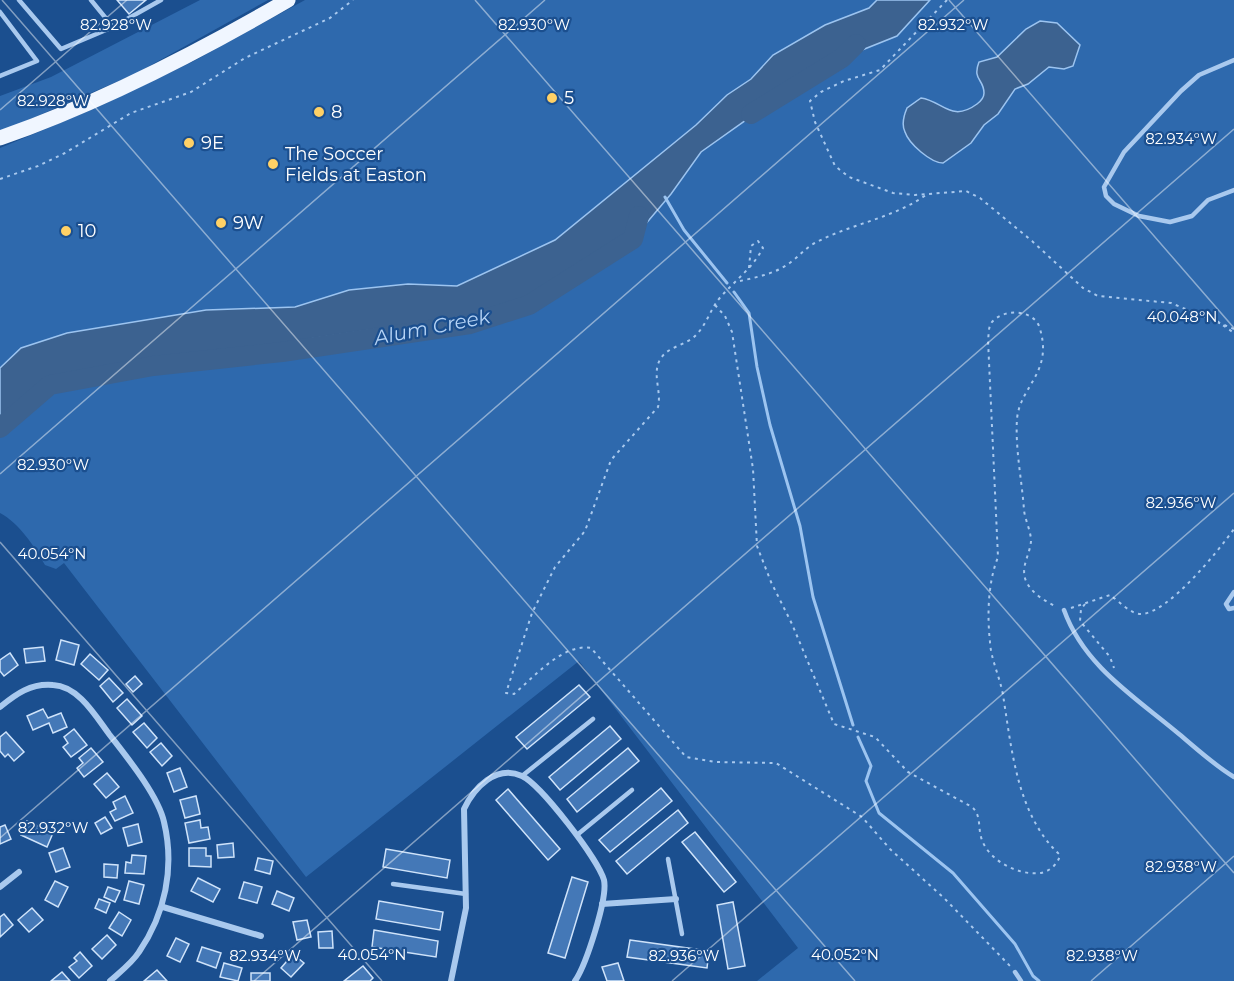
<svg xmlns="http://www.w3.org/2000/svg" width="1234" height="981" font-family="Montserrat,sans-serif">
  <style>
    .green { fill: #2e69ad }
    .water { fill: #3c6290; stroke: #9cc4f0; stroke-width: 1.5 }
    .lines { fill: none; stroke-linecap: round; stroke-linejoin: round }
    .stream { stroke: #9cc4f0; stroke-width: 3 }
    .river { stroke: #3c6290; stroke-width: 20 }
    .building { fill: #4478b7; stroke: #cfe3fa; stroke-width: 1.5 }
    .path { stroke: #a9c9ee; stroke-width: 2; stroke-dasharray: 3 4.5; stroke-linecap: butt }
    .lane { stroke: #a9c9ee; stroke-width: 4.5 }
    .street { stroke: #a9c9ee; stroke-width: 6 }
    .primary { stroke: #f0f6ff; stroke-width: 15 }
    .ticks { fill: none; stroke: #fff; stroke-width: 1.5; stroke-opacity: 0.45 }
    .poi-dot { fill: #ffd166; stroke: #1b4f8f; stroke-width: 2 }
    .labels { text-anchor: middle; stroke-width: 4.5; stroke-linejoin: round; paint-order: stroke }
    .poi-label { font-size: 18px; fill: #fff; stroke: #1b4f8f; text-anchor: start }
    .water-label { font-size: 20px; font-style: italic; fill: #b5d3f5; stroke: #1b4f8f }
    .ticks-label { font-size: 15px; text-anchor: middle; fill: #fff; stroke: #1b4f8f; stroke-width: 4.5; stroke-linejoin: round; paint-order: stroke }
  </style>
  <rect width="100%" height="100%" fill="#1b4f8f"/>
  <g class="green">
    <path d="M 200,0 L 268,0 L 135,74 L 0,132 L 0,96 L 51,77 Z"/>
    <path d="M 305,0 L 877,0 L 869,8 L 825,25 L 773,55 L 751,79 L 727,95 L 696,125 L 555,240 L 457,286 L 408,284 L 349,290 L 295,307 L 206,310 L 68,333 L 21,348 L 0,368 L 0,148 L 96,108 L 192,62 Z"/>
    <path d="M 930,0 L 1234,0 L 1234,981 L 757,981 L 798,948 L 579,661 L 306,877 L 64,563 L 56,569 L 45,565 C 35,547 19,523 0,513 L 0,430 L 4,423 L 50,385 L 153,366 L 282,352 L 310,339 L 412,324 L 470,324 L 671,194 L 701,152 L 770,103 L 842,58 L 897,36 Z"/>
  </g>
  <g class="water">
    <path d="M 877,0 L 930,0 L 897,36 L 842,58 L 770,103 L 701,152 L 671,194 L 633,239 L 529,305 L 470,324 L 412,324 L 310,339 L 282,352 L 153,366 L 51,385 L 4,423 L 0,430 L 0,368 L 21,348 L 67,333 L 206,310 L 295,307 L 349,290 L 408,284 L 457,286 L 555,240 L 696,125 L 727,95 L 751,79 L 773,55 L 825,25 L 869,8 Z"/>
    <path d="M 1040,21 L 1057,23 L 1080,45 L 1073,66 L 1064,69 L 1049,67 L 1028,84 L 1015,89 L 998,114 L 984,125 L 971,143 L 943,163 C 931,163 909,144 905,132 C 901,124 904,115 907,108 L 921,98 C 943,101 951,123 977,104 C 981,101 984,98 984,93 C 984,79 972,80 979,62 L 997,57 L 1026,29 Z"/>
  </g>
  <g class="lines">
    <g class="stream">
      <path d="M 665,197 L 684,230 L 727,283"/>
      <path d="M 734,292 L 749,313 L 757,367 L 770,425 L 800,526 L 813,597 L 853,725"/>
      <path d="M 858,737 L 871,766 L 866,781 L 879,813 L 953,873 L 1015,944 L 1033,976 L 1039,981"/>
    </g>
    <g class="river">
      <path d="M 751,114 L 842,58 L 856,44"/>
      <path d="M 0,428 L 50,385 L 153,366 L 282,352 L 470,324 L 529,305 L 633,239 L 639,216"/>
    </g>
  </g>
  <g class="building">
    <path d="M 117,0 L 146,0 L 129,14 Z"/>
    <path d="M 61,640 L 79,645 L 74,665 L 56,660 Z"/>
    <path d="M 43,647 L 45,661 L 26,663 L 24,649 Z"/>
    <path d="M 10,653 L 18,665 L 4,676 L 0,671 L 0,660 Z"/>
    <path d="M 90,654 L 108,670 L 99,680 L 81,664 Z"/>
    <path d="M 135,676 L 142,684 L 133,692 L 126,684 Z"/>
    <path d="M 109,678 L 123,693 L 113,702 L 100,686 Z"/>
    <path d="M 579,685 L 590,697 L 527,749 L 516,737 Z"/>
    <path d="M 127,699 L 142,716 L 132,725 L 117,708 Z"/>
    <path d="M 43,709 L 48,718 L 61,713 L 67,727 L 53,733 L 49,723 L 33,730 L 27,716 Z"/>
    <path d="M 144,723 L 157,738 L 147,748 L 133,732 Z"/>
    <path d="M 610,726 L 621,739 L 560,790 L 549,777 Z"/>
    <path d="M 74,729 L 87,745 L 71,757 L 63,747 L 68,743 L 64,737 Z"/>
    <path d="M 6,732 L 24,752 L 14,761 L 8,754 L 5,757 L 0,751 L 0,737 Z"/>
    <path d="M 161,743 L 172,756 L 162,766 L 150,752 Z"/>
    <path d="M 91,748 L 103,762 L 84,777 L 77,768 L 83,763 L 79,758 Z"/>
    <path d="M 628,748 L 639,761 L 577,812 L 567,799 Z"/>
    <path d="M 180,768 L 187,787 L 174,792 L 167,773 Z"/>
    <path d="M 107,773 L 119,787 L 106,798 L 94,784 Z"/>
    <path d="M 661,788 L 672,801 L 610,852 L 599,840 Z"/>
    <path d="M 508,789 L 560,849 L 548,860 L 496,800 Z"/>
    <path d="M 125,796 L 133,813 L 115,821 L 110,812 L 116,809 L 113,802 Z"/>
    <path d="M 196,796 L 200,814 L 185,818 L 180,800 Z"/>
    <path d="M 678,810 L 688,823 L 627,874 L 616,861 Z"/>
    <path d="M 105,817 L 112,828 L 101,834 L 95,823 Z"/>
    <path d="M 200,820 L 201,828 L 208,827 L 210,839 L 189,843 L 185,823 Z"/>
    <path d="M 27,821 L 53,833 L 47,847 L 21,835 Z"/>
    <path d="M 138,824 L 142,842 L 128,846 L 123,828 Z"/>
    <path d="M 5,825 L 11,839 L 0,844 L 0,827 Z"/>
    <path d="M 695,832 L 736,882 L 724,892 L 682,842 Z"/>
    <path d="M 233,843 L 234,857 L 218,858 L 217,845 Z"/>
    <path d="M 63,848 L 70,867 L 56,872 L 49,853 Z"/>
    <path d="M 189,848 L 206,848 L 206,856 L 211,856 L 211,867 L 189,866 Z"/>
    <path d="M 386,849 L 450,860 L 447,878 L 383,867 Z"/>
    <path d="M 132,855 L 146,856 L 144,874 L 125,873 L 126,862 L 131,863 Z"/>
    <path d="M 258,858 L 273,861 L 270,874 L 255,870 Z"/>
    <path d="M 104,864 L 118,865 L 117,878 L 104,877 Z"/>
    <path d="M 572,877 L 588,882 L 565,958 L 548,953 Z"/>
    <path d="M 198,878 L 220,889 L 213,902 L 191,891 Z"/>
    <path d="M 55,881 L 68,887 L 58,907 L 45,900 Z"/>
    <path d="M 129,881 L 144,885 L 139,904 L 124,900 Z"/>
    <path d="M 244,882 L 262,887 L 257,903 L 239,898 Z"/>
    <path d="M 108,887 L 120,891 L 115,902 L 104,897 Z"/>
    <path d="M 277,891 L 294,898 L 289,911 L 272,904 Z"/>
    <path d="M 99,899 L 110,903 L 106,913 L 95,908 Z"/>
    <path d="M 379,901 L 443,912 L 440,930 L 376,919 Z"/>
    <path d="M 733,902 L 745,966 L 728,969 L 717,905 Z"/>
    <path d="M 32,908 L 43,920 L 29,932 L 18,920 Z"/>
    <path d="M 119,912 L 131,920 L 122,936 L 109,928 Z"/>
    <path d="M 4,914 L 13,925 L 0,937 L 0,917 Z"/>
    <path d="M 307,920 L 311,937 L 297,940 L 293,922 Z"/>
    <path d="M 374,930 L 438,941 L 436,957 L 372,947 Z"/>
    <path d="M 332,931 L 333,948 L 319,948 L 318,932 Z"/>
    <path d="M 107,935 L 116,945 L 102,959 L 92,949 Z"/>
    <path d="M 176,938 L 189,944 L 180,962 L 167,956 Z"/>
    <path d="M 630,940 L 709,951 L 707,968 L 627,957 Z"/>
    <path d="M 202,947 L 221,953 L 216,968 L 197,961 Z"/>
    <path d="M 80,952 L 92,966 L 79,978 L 69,967 L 77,961 L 74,958 Z"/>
    <path d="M 293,954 L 304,963 L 291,977 L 281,968 Z"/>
    <path d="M 224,963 L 242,968 L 238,981 L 220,977 Z"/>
    <path d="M 618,963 L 624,981 L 607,981 L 602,967 Z"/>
    <path d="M 363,966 L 373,978 L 370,981 L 344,981 Z"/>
    <path d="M 157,970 L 167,981 L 144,981 Z"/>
    <path d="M 62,972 L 70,981 L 51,981 Z"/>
    <rect x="251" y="973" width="19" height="8"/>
  </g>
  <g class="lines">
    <g class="path">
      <path d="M 947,0 L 880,70 L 844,81 L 821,92 L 810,101 L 815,122 L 835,166 L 849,177 L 893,193 L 915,195 L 966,191 L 980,198 L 1032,241 L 1083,288 L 1098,296 L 1171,303 L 1234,329"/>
      <path d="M 0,179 L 38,166 L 65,153 L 131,113 L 191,92 L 245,58 L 330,18 L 353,0"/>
      <path d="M 749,268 L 751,246 L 758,241 L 763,248 C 752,269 733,282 718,300 C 710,311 706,325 696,335 C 687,345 669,346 661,358 C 651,373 662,391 658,407 L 611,460 L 585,531 L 555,567 L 532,613 L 506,693 L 514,694 C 534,677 563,643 591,648 L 686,757 L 715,762 L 776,763 L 862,817 L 890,849 L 945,899 L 1011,967"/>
      <path d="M 740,281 C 758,277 777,273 791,262 C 799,256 805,249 813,244 C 849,224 892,219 926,195"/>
      <path d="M 715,305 L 725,316 L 732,332 L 753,469 L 757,546 L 771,582 L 792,624 L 834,724 L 875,737 L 908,772 L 972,807 C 981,815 978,826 981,837 C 987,860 1018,876 1041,873 C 1050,871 1058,864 1060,855 C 1017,815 1012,751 1003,695 C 1000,677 991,660 990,642 C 987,615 988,582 998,557 L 988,340 C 989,334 988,327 992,322 C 1004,308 1035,309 1040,329 C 1053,373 1020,386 1017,419 C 1015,448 1022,481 1024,510 C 1025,520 1031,531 1031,541 C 1030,555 1020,567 1026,581 C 1032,594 1045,601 1057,607"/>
      <path d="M 1217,321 L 1234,333"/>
      <path d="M 1085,604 L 1081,609 L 1080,621 L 1110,657 L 1114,668"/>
      <path d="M 1071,608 L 1110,595 C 1119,601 1130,614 1141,614 C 1169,613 1218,551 1234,529"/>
    </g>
    <g class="lane">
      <path d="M 19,0 L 61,49 L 113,27 L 161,0"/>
      <path d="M 91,0 L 113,27"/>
      <path d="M 0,12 L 37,61 L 0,76"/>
      <path d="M 1234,60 L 1199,75 L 1181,91 L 1124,152 L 1104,187 L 1106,196 L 1114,204 L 1139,216 L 1170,222 L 1192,216 L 1208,200 L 1234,190"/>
      <path d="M 1234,592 L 1226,604 L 1229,609 L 1234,608"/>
      <path d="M 1064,610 C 1084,666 1135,697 1179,734 C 1197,749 1214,765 1234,777"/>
      <path d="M 522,776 L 593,719"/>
      <path d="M 577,835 L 632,790"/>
      <path d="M 668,859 L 682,934"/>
      <path d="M 393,884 L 466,894"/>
      <path d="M 1015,972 L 1021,981"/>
    </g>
    <g class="street">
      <path d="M 0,707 C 16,694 31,683 53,685 C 78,686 95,715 109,734 C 126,756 158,795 164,822 C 175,868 165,914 139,952 C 132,963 120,972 110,981"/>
      <path d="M 0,887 L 19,872"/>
      <path d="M 602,904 L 676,899"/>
      <path d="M 163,907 L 261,936"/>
      <path d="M 451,981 L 466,908 L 464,809 C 474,788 496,764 522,776 C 541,785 598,859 604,880 C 608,898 586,965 575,981"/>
    </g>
    <path class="primary" d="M 0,138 C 100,103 197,53 288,0"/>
  </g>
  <path class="ticks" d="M 2,0 L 855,981M 475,0 L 1234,873M 949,0 L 1234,328M 0,110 L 127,0M 0,474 L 545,0M 0,542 L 382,981M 0,838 L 964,0M 254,981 L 1234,129M 672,981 L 1234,493M 1091,981 L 1234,856"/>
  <g class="poi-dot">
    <circle cx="552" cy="98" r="6"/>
    <circle cx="319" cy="112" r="6"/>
    <circle cx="189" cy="143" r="6"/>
    <circle cx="273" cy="164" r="6"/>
    <circle cx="221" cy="223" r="6"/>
    <circle cx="66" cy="231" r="6"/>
  </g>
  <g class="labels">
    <g class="poi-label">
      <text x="564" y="104">5</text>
      <text x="331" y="118">8</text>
      <text x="201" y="149">9E</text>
      <text x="285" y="160">The Soccer<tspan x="285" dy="21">Fields at Easton</tspan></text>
      <text x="233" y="229">9W</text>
      <text x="78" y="237">10</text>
    </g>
    <g class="water-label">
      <text transform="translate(432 327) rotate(-11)" y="7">Alum Creek</text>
    </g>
  </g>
  <g class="ticks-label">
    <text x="116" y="30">82.928°W</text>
    <text x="534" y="30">82.930°W</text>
    <text x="953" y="30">82.932°W</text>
    <text x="53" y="106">82.928°W</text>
    <text x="1181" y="144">82.934°W</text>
    <text x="1182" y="322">40.048°N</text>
    <text x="53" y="470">82.930°W</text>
    <text x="1181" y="508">82.936°W</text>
    <text x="52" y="559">40.054°N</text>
    <text x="53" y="833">82.932°W</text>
    <text x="1181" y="872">82.938°W</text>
    <text x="372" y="960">40.054°N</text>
    <text x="845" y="960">40.052°N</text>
    <text x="265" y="961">82.934°W</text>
    <text x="684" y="961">82.936°W</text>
    <text x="1102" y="961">82.938°W</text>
  </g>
</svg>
